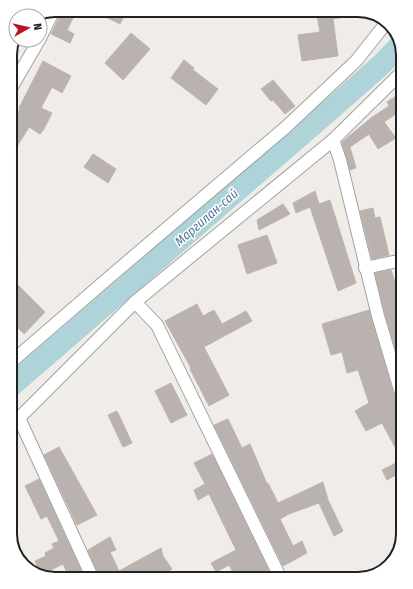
<svg xmlns="http://www.w3.org/2000/svg" width="413" height="589" font-family="'Fira Sans Condensed',sans-serif">
  <style>
    .lines { fill: none; stroke-linecap: round; stroke-linejoin: round }
    .river { stroke: #aed3d9; stroke-width: 22 }
    .building { fill: #b9b2ae; stroke: #c1b3ac }
    .minor-casing { stroke: #a2a2a2; stroke-width: 14 }
    .minor { stroke: #fff; stroke-width: 12 }
    .labels { text-anchor: middle; stroke-width: 3; stroke-linejoin: round; paint-order: stroke }
    .water-label { font-size: 13px; font-style: italic; fill: #4f7a99; stroke: #fff }
    .rim { fill: none; stroke: #212121; stroke-width: 2 }
  </style>
  <rect width="100%" height="100%" fill="#f0ede8"/>
  <g class="lines">
    <path class="river" d="M 10,387 L 330,110 L 382,64 L 400,45"/>
  </g>
  <g class="building">
    <path d="M 63,10 L 77,10 L 67,30 L 74,34 L 70,43 L 51,34 Z"/>
    <path d="M 92,10 L 127,10 L 120,24 Z"/>
    <path d="M 316,10 L 354,10 L 355,15 L 333,19 L 338,56 L 302,61 L 298,35 L 320,32 Z"/>
    <path d="M 131,33 L 150,49 L 123,80 L 105,63 Z"/>
    <path d="M 184,60 L 194,68 L 193,70 L 218,89 L 206,105 L 171,78 Z"/>
    <path d="M 43,61 L 71,76 L 62,93 L 52,87 L 41,108 L 52,113 L 44,129 L 40,134 L 29,127 L 10,158 L 10,125 L 20,109 L 19,108 Z"/>
    <path d="M 273,80 L 295,106 L 285,114 L 273,100 L 271,101 L 261,89 Z"/>
    <path d="M 396,96 L 403,105 L 403,109 L 384,122 L 396,138 L 378,149 L 369,134 L 350,147 L 356,168 L 350,170 L 342,142 L 371,118 L 389,106 L 387,102 Z"/>
    <path d="M 93,154 L 116,169 L 108,183 L 84,167 Z"/>
    <path d="M 315,191 L 319,204 L 330,200 L 356,283 L 338,291 L 310,207 L 296,213 L 293,203 Z"/>
    <path d="M 283,204 L 290,214 L 259,230 L 257,220 Z"/>
    <path d="M 373,208 L 375,218 L 380,217 L 389,255 L 372,259 L 360,211 Z"/>
    <path d="M 267,235 L 277,263 L 247,274 L 238,245 Z"/>
    <path d="M 391,270 L 395,282 L 398,281 L 403,294 L 403,335 L 401,336 L 403,343 L 403,374 L 385,314 L 375,273 Z"/>
    <path d="M 10,277 L 45,312 L 24,334 L 14,324 L 16,322 L 10,317 Z"/>
    <path d="M 197,304 L 203,316 L 214,310 L 222,324 L 246,311 L 252,321 L 204,347 L 229,395 L 209,406 L 190,369 L 191,368 L 165,321 Z"/>
    <path d="M 369,310 L 393,392 L 397,399 L 400,401 L 403,401 L 403,471 L 387,480 L 382,470 L 402,460 L 382,423 L 366,431 L 355,411 L 369,403 L 358,370 L 347,373 L 342,352 L 331,355 L 322,324 Z"/>
    <path d="M 171,383 L 187,415 L 171,423 L 155,391 Z"/>
    <path d="M 117,411 L 132,443 L 123,447 L 108,415 Z"/>
    <path d="M 228,419 L 242,448 L 250,444 L 267,484 L 268,483 L 278,503 L 323,482 L 328,500 L 343,531 L 334,536 L 319,503 L 289,514 L 280,519 L 293,546 L 302,541 L 307,553 L 283,566 L 214,425 Z"/>
    <path d="M 59,447 L 97,515 L 77,525 L 44,455 Z"/>
    <path d="M 212,454 L 270,573 L 269,573 L 272,579 L 249,579 L 246,572 L 236,578 L 229,565 L 216,572 L 211,563 L 236,550 L 209,494 L 198,500 L 194,490 L 205,484 L 194,463 Z"/>
    <path d="M 39,479 L 85,579 L 70,579 L 63,564 L 41,575 L 35,561 L 46,556 L 45,553 L 54,548 L 52,544 L 59,541 L 47,516 L 41,519 L 25,486 Z"/>
    <path d="M 110,537 L 116,550 L 110,552 L 119,571 L 161,548 L 163,556 L 172,569 L 158,579 L 100,579 L 88,550 Z"/>
  </g>
  <g class="lines">
    <g class="minor-casing">
      <g id="minor">
        <path d="M 40,38 L 54,10"/>
        <path d="M 10,90 L 39,40"/>
        <path d="M 333,140 L 340,160 L 378,316 L 400,390 L 403,394"/>
        <path d="M 365,268 L 393,262 L 403,261"/>
        <path d="M 135,302 L 157,325 L 281,579"/>
        <path d="M 10,363 L 113,274 L 286,127 L 356,61 L 387,22"/>
        <path d="M 19,418 L 93,579"/>
        <path d="M 10,425 L 19,418 L 135,302 L 333,140 L 403,71"/>
        <path d="M 360,579 L 360,578"/>
      </g>
    </g>
    <use href="#minor" class="minor"/>
  </g>
  <g class="labels">
    <g class="water-label">
      <text transform="translate(206 217) rotate(-41)" y="5">Маргилан-сай</text>
    </g>
  </g>
  <path d="M0 0H413V589H0ZM55 17H358A38 38 0 0 1 396 55V534A38 38 0 0 1 358 572H55A38 38 0 0 1 17 534V55A38 38 0 0 1 55 17Z" fill="#fff" fill-rule="evenodd"/>
  <path class="rim" d="M55 17H358A38 38 0 0 1 396 55V534A38 38 0 0 1 358 572H55A38 38 0 0 1 17 534V55A38 38 0 0 1 55 17Z"/>
  <g transform="translate(28 28) rotate(82)"><circle r="19" fill="#ffffff" stroke="#a6a6a6"/>
  <path d="M0-3L7 15L0 10L-7 15Z" fill="#bd1422"/>
  <text y="-6" font-size="11" font-weight="bold" text-anchor="middle" fill="#212121">N</text>
  </g>
</svg>
